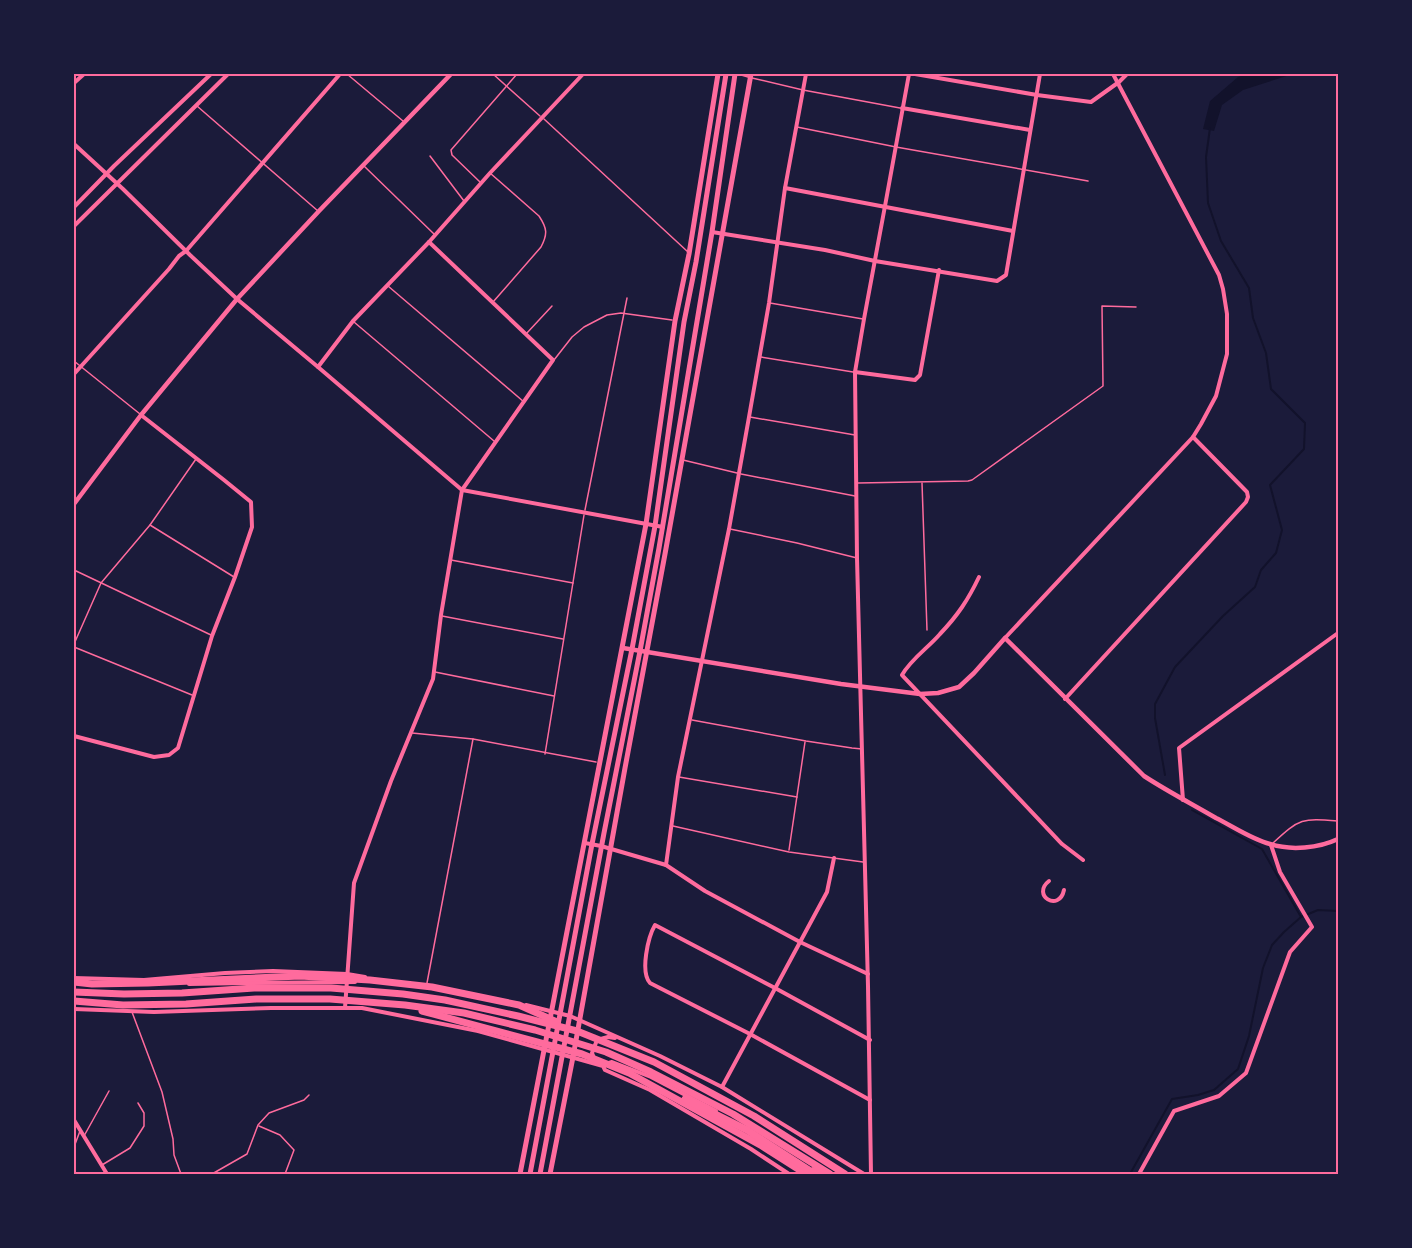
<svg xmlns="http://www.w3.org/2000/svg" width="1412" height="1248" font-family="'Zilla Slab',serif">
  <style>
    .water { fill: #12122b }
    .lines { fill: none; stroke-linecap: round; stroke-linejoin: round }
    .stream { stroke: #12122b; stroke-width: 2 }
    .service { stroke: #ff6b9d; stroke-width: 1.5 }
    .minor { stroke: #ff6b9d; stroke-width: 4 }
    .tertiary { stroke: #ff6b9d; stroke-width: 4.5 }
    .primary { stroke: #ff6b9d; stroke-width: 5 }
    .motorway { stroke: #ff6b9d; stroke-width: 7 }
    .neatline { fill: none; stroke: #ff6b9d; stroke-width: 2 }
  </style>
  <rect width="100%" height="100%" fill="#1b1b3a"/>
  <path class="water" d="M 1247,74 L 1293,74 L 1243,90 L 1222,105 L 1214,131 L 1203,129 L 1210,101 L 1238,77 Z"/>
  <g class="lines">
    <g class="stream">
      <path d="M 1165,775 L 1155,718 L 1155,704 L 1175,667 L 1223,616 L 1255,587 L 1261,570 L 1276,553 L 1282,530 L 1270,485 L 1304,449 L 1305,423 L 1271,389 L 1266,353 L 1253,318 L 1249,288 L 1221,241 L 1208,203 L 1206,157 L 1210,128"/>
      <path d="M 1192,810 L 1262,849 L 1301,917"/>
      <path d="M 1130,1174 L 1172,1099 L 1198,1095 L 1214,1090 L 1238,1069 L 1249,1036 L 1263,968 L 1272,945 L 1284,932 L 1301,917 L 1318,910 L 1338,911"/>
    </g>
    <g class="service">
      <path d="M 347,74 L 403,121"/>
      <path d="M 493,74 L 540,116"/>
      <path d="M 738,74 L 748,77"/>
      <path d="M 752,78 L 803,90 L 900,108"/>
      <path d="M 197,106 L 318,211"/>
      <path d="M 544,119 L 688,252"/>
      <path d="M 797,127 L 896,147 L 1088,181"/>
      <path d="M 430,156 L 464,201"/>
      <path d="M 364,166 L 434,234"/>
      <path d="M 490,173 L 539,216 C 547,228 548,234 541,247 L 493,302"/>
      <path d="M 480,182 L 452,155 L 451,150 L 517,74"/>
      <path d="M 388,286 L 524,402"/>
      <path d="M 770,303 L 863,319"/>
      <path d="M 354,322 L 494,441"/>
      <path d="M 526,334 L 552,306"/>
      <path d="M 761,357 L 853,372"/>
      <path d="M 554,360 L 572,337 L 584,327 L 607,315 L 621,313 L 672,320"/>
      <path d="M 74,361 L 140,414"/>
      <path d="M 750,417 L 855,435"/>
      <path d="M 683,460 L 737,473"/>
      <path d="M 741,474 L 855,496"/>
      <path d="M 858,483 L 968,481 L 972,480 L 1103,386 L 1102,306 L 1136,307"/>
      <path d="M 922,483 L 927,630"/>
      <path d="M 585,510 L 627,298"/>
      <path d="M 150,525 L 234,577"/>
      <path d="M 730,529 L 797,543 L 857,558"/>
      <path d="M 451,560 L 573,583"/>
      <path d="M 74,570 L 211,635"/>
      <path d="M 442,616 L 563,639"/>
      <path d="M 74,644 L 101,583 L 150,525 L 196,459"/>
      <path d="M 74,647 L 192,695"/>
      <path d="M 435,672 L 554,696"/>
      <path d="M 692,720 L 806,741 L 852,748 L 862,749"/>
      <path d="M 412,733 L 473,739 L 596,762"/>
      <path d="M 545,754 L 584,515"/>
      <path d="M 679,777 L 797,797"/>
      <path d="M 673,826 L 789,852 L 863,862"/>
      <path d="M 1273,843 C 1300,818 1302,818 1338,821"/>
      <path d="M 789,850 L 805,742"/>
      <path d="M 427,983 L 473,739"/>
      <path d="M 132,1012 L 162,1092 L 173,1139 L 174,1155 L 181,1174"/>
      <path d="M 259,1126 L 280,1135 L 294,1150 L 285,1174"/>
      <path d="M 84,1136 L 109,1091"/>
      <path d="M 74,1147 L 80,1131"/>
      <path d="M 102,1165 L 130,1148 L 144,1126 L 144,1113 L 138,1103"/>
      <path d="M 212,1174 L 247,1154 L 258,1125 L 269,1113 L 304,1100 L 309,1095"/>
      <path d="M 694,1174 L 695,1174"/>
    </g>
    <g class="minor">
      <path d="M 915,74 L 1037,95 L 1091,102 L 1119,82 L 1127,74"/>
      <path d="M 74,83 L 84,74"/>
      <path d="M 902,108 L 1030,130"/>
      <path d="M 74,144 L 123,189 L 190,255 L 237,299 L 318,367 L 462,490 L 663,527"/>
      <path d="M 785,188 L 1013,231"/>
      <path d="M 74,207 L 114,166 L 211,74"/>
      <path d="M 74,226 L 228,74"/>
      <path d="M 712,232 L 825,250 L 875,261 L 997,281 L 1006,275 L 1040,74"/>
      <path d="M 318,367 L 353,321 L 429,242 L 490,173 L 583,74"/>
      <path d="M 855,372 L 915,380 L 920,375 L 939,270"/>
      <path d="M 74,374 L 169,269 L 179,256 L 186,251 L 340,74"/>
      <path d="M 979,577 C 968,600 958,615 940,634 C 928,648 911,659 902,675 L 1062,844 L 1083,860"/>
      <path d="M 1005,638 L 1193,437 L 1201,424 L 1216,396 L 1227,354 L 1227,314 L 1223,289 L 1219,275 L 1113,74"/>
      <path d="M 1065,699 L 1246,502 L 1248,497 L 1247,492 L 1193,437"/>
      <path d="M 74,736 L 154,757 L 169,755 L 178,748 L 212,636 L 235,577 L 252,527 L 251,502 L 224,480 L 141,415"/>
      <path d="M 1183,800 L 1179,748 L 1338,633"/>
      <path d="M 585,843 L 601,846 L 666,865 L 705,891 L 800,942 L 868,974"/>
      <path d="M 666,865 L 678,777 L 729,529 L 749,417 L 769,303 L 785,188 L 806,74"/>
      <path d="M 1049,881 C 1031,895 1059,913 1064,890"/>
      <path d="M 74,978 L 144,980 L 225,973 L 273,971 L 347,974 L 365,977"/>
      <path d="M 189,984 L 247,983 L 355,982"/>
      <path d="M 526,1005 L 570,1016 L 660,1056 L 722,1087 L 864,1174"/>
      <path d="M 345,1008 L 354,883 L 391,781 L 433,679 L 441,615 L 462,490 L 553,360 L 429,242"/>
      <path d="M 74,1009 L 154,1012 L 271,1008 L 362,1008 L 478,1031 L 603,1066 L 605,1070 L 650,1090 L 751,1149 L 789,1174"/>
      <path d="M 870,1040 L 775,988 L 655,925 C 648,937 640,972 650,983 L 750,1034 L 870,1100"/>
      <path d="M 594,1058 L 592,1053 L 597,1040 L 608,1037 L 615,1038"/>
      <path d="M 609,1063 L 612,1062 L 651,1077 L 716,1111"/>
      <path d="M 722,1087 L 827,892 L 834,858"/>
      <path d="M 74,1120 L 107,1174"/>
      <path d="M 813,1169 L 822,1174"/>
      <path d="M 871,1174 L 868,986 L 857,558 L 855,372 L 864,319 L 885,206 L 909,74"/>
      <path d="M 1139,1174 L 1174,1111 L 1219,1096 L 1246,1073 L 1290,952 L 1312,927 L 1280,872 L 1271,845"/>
    </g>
    <g class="tertiary">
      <path d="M 74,504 L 141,415 L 237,299 L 319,211 L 451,74"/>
      <path d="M 623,648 L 841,684 L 920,694 L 938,693 L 959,687 L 974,673 L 1005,638 L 1144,776 C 1167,791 1192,804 1216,818 C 1234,827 1251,839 1270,844 C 1291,851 1319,848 1338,839"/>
    </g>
    <g class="primary">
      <path d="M 520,1174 L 646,524 L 675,321 L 689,254 L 718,74"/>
      <path d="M 530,1174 L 592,844 L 632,649 L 655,526 L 684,322 L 696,262 L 726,74"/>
      <path d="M 540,1174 L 604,833 L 640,651 L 659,548 L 712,232 L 735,74"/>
      <path d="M 550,1174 L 573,1057 L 625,768 L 665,554 L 751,74"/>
    </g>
    <g class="motorway">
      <path d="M 74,982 L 92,984 L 148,983 L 300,976 L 370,980 L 432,987 L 519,1005 L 557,1022"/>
      <path d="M 74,992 L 124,994 L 182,993 L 254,988 L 331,988 L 403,994 L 445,1000 L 518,1016 L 577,1031 L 654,1062 L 754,1116 L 845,1174"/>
      <path d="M 74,1001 L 123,1005 L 186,1004 L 256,999 L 330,999 L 405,1005 L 464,1013 L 535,1030 L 606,1052 L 651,1072 L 733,1114 L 830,1174"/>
      <path d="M 422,1011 L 582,1054 L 629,1073 L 762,1146 L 806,1174"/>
      <path d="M 685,1099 L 747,1130 L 815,1174"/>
    </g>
  </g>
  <rect width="1412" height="1248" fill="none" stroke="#1b1b3a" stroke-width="150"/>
  <rect x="75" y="75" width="1262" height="1098" class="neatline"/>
</svg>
